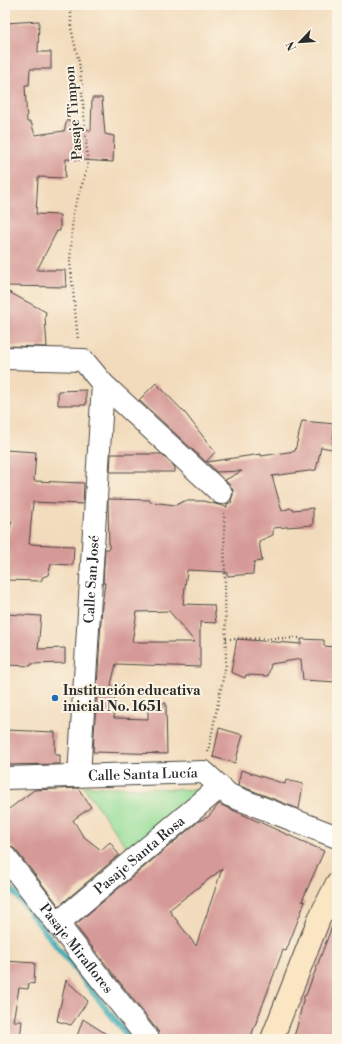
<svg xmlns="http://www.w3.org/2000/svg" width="342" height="1044" font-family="'Libre Bodoni',serif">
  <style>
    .green { fill: #94dd98; stroke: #608462 }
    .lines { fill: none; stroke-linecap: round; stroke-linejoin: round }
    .stream { stroke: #3aabb5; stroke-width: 6 }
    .building { fill: #d59a97; fill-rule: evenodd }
    .street-casing { stroke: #494541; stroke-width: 24 }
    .secondary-casing { stroke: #494541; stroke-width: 24 }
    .path { stroke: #494541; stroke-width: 2.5; stroke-dasharray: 1 3; stroke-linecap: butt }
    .street { stroke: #fff; stroke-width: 22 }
    .secondary { stroke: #fbe6c4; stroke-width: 22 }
    .poi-dot { fill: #1f6fb2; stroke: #fcf5e5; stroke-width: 1.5 }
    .labels { text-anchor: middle; stroke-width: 4; stroke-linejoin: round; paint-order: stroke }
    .street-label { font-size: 14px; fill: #2b2b2b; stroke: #fcf5e5 }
    .poi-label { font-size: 14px; font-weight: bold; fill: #2b2b2b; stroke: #fcf5e5; text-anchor: start }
  </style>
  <rect width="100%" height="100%" fill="#fcf5e5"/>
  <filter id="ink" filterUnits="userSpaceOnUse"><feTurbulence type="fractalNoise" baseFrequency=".025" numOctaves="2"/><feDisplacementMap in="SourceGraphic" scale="8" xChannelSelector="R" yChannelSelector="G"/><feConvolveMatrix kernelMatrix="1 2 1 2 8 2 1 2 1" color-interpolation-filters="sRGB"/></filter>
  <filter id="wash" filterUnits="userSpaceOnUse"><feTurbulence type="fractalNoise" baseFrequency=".012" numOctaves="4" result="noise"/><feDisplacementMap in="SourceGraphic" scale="16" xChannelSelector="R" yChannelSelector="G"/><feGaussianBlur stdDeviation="0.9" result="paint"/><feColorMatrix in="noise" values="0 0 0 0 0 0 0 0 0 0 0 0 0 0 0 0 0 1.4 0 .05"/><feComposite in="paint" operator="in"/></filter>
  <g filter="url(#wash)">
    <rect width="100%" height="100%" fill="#f2dbbc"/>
    <path class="green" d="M 83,786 L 198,790 L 205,792 L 132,855 Z"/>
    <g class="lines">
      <path class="stream" d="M 5,881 L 130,1039"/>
    </g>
    <g id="blocks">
      <g class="building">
        <path d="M 39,21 L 38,52 L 51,52 L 51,69 L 30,69 L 29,85 L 25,85 L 27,122 L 31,122 L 35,135 L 64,131 L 67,120 L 91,131 L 92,98 L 102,98 L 105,134 L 114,136 L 113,162 L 66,159 L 65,178 L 38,177 L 36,214 L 60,215 L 60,231 L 57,231 L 37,270 L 65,270 L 66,287 L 5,286 L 5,23 Z"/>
        <path d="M 5,290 L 46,312 L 45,317 L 47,347 L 5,346 Z"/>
        <path d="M 156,383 L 185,413 L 215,452 L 206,462 L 139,400 Z"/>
        <path d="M 86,390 L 86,405 L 58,405 L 58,391 Z"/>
        <path d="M 302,421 L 335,424 L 332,449 L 321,447 L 316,470 L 272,476 L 282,511 L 290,508 L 293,510 L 313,508 L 313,525 L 273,528 L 273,535 L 259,541 L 262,561 L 254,562 L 253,574 L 227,576 L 227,572 L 187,570 L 183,604 L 214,605 L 216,623 L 200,622 L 200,667 L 116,664 L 111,685 L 115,689 L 114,718 L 148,719 L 148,703 L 166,703 L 167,754 L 93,752 L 102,605 L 105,583 L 103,583 L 105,549 L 109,549 L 108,499 L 150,500 L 150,502 L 176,505 L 184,501 L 203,501 L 227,507 L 227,504 L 232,502 L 231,500 L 233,495 L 233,490 L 225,480 L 242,471 L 216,472 L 207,462 L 261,454 L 261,456 L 295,451 ZM 169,611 L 195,642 L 132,642 L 137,612 Z"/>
        <path d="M 5,450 L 36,452 L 34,481 L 84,483 L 83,504 L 33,502 L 29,544 L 74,546 L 73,565 L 51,564 L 48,575 L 43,577 L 41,581 L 5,580 L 5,548 L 12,521 L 5,521 Z"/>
        <path d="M 111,454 L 161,454 L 175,467 L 175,472 L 110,472 Z"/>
        <path d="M 5,614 L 41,616 L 38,649 L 65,648 L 65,663 L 31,664 L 31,666 L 5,665 Z"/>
        <path d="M 237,639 L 301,644 L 301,639 L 324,640 L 324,646 L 336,647 L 337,650 L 337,682 L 303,680 L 301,659 L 271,664 L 268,676 L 246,675 L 245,678 L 231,672 Z"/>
        <path d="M 219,728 L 243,735 L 235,763 L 213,757 Z"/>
        <path d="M 5,730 L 55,732 L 55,755 L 60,755 L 60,764 L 5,765 Z"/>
        <path d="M 241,770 L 285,784 L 286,780 L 303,784 L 299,809 L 238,785 Z"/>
        <path d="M 78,788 L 91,807 L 73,820 L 83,836 L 101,850 L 110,842 L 119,855 L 59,906 L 15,849 L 9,845 L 5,840 L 5,812 L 34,790 Z"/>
        <path d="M 219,804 L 324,851 L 302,901 L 305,902 L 286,951 L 283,950 L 250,1039 L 160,1039 L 158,1031 L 75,925 L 199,821 L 208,817 ZM 222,869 L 196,946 L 169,910 Z"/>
        <path d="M 336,916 L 337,1039 L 293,1039 L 297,1027 L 304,996 L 306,995 Z"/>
        <path d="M 5,961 L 35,963 L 34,984 L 29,983 L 28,989 L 19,988 L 13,1021 L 22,1021 L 20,1039 L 5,1039 Z"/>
        <path d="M 66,980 L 88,1001 L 71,1025 L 57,1021 Z"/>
        <path d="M 83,1019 L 114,1039 L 76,1039 Z"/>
      </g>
    </g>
  </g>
  <g filter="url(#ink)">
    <use href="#blocks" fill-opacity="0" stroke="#494541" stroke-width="1"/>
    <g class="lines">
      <g class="street-casing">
        <g id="street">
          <path d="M 5,358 L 83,360 L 103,384 L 221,493"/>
          <path id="s1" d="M 79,776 L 103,384"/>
          <path id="s2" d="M 5,778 L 204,772 L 229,795 L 337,837"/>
          <path id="s3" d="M 5,857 L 148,1039"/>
          <path id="s4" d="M 58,923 L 220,787"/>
        </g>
      </g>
      <g class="secondary-casing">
        <path id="secondary" d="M 272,1039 L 319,919 L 337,883"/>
      </g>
      <g class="path">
        <path d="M 71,5 L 71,28 L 80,67 L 88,165 L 73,213 L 70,261 L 78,340"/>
        <path d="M 226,639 L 301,638"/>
        <path d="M 208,752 L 226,664 L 224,513"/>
      </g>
      <use href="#street" class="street"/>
      <use href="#secondary" class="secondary"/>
    </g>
  </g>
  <circle class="poi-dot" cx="55" cy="698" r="4"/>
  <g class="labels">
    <g class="street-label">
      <text transform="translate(73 113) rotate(-95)" y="5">Pasaje Timpon</text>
      <text dy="5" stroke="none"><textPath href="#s1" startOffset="197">Calle San José</textPath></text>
      <text dy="5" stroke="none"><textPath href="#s2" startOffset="138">Calle Santa Lucía</textPath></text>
      <text dy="5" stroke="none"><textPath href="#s4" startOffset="106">Pasaje Santa Rosa</textPath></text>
      <text dy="5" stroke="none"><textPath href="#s3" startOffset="116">Pasaje Miraflores</textPath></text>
    </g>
    <g class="poi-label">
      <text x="63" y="695">Institución educativa<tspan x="63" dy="16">inicial No. 1651</tspan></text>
    </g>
  </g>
  <rect width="342" height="1044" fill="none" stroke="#fcf5e5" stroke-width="20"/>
  <g transform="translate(300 42) rotate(245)" stroke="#fcf5e5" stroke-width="3" paint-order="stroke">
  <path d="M0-3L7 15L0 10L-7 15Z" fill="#2b2b2b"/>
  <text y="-6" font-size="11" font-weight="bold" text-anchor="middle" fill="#2b2b2b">N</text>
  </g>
</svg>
